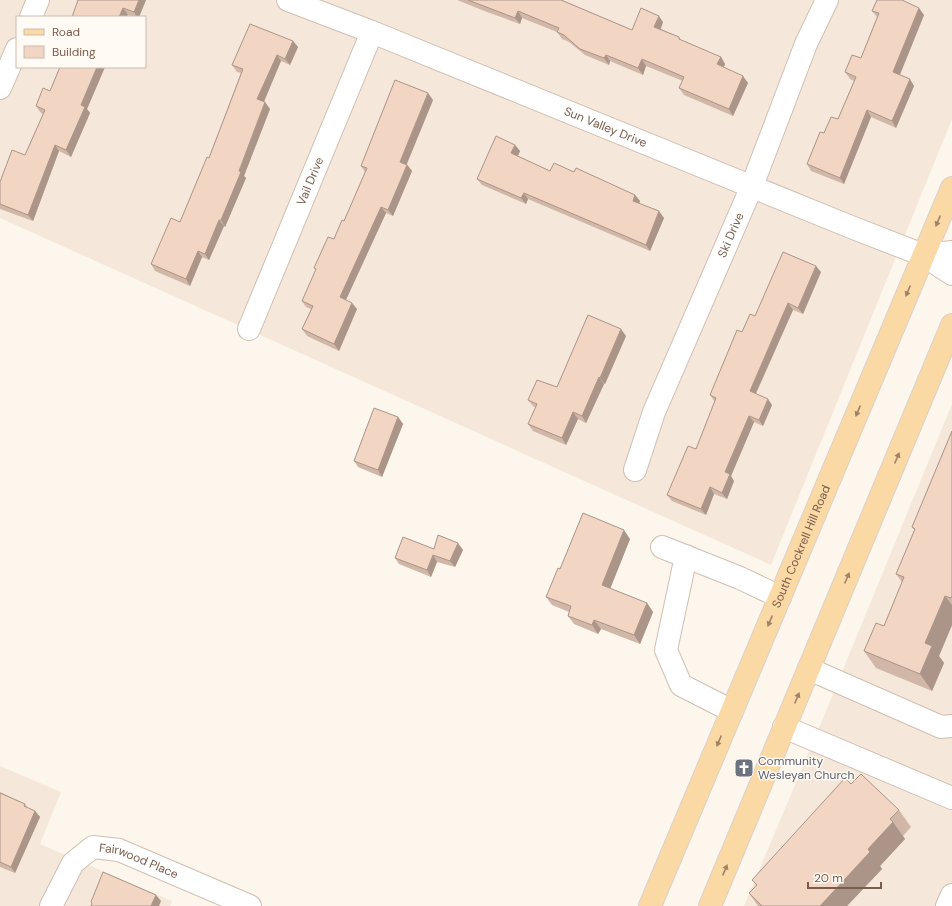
<svg xmlns="http://www.w3.org/2000/svg" width="952" height="906" font-family="'DM Sans',sans-serif">
  <style>
    .residential { fill: #f5e8da; fill-rule: evenodd }
    .lines { fill: none; stroke-linecap: round; stroke-linejoin: round }
    .minor-casing { stroke: #d1beb0; stroke-width: 24 }
    .major-casing { stroke: #dad1cd; stroke-width: 24 }
    .minor { stroke: #fff; stroke-width: 22 }
    .major { stroke: #fbd9a5; stroke-width: 22 }
    .wall { fill: #d1b7a8 }
    .shaded-wall { fill: #aa9588 }
    .building { fill: #f3d5c3; stroke: #aa9588 }
    .oneway { fill: #a18267 }
    .labels { text-anchor: middle; stroke-width: 3; stroke-linejoin: round; paint-order: stroke }
    .street-label { font-size: 12px; fill: #7a5c4d; stroke: #fffaf3 }
    .worship-label { font-size: 12px; fill: #5b616d; stroke: #fffaf3; text-anchor: start }
  </style>
  <rect width="100%" height="100%" fill="#fdf6ec"/>
  <g class="residential">
    <path d="M 0,0 L 952,0 L 952,119 L 771,565 L 0,218 ZM 17,17 L 145,17 L 145,67 L 17,67 Z"/>
    <path d="M 952,404 L 952,906 L 744,906 L 826,711 Z"/>
    <path d="M 0,766 L 61,792 L 40,844 L 172,901 L 170,906 L 0,906 Z"/>
  </g>
  <g class="lines">
    <g class="minor-casing">
      <g id="minor">
        <path id="s1" d="M 288,0 L 372,32 L 851,227 L 923,255 L 952,274"/>
        <path d="M 31,17 L 38,0"/>
        <path d="M 0,88 L 17,49"/>
        <path d="M 923,255 L 952,252"/>
        <path id="s2" d="M 249,329 L 372,32"/>
        <path id="s3" d="M 635,470 L 654,412 L 752,186 L 806,44 L 827,0"/>
        <path d="M 662,547 L 740,578 L 780,597"/>
        <path d="M 686,556 L 666,650 L 681,685 L 732,711"/>
        <path d="M 809,669 L 941,727 L 952,726"/>
        <path d="M 784,727 L 952,798"/>
        <path id="s4" d="M 51,906 L 73,863 L 93,847 L 119,850 L 250,906"/>
        <path d="M 947,906 L 952,895"/>
      </g>
    </g>
    <g class="major-casing">
      <g id="major">
        <path id="s5" d="M 650,906 L 952,188"/>
        <path d="M 710,906 L 952,325"/>
      </g>
    </g>
    <use href="#minor" class="minor"/>
    <use href="#major" class="major"/>
  </g>
  <g class="wall">
    <path d="M 146,0 L 139,17 L 133,17 L 128,15 L 72,17 Z"/>
    <path d="M 457,0 L 562,0 L 632,30 L 663,22 L 661,29 L 679,37 L 681,40 L 721,57 L 725,64 L 724,67 L 748,83 L 733,116 L 684,95 L 679,88 L 683,81 L 646,66 L 643,75 L 610,61 L 609,65 L 585,55 L 569,42 L 562,39 L 557,32 L 522,18 L 520,24 L 487,12 Z"/>
    <path d="M 872,11 L 924,15 L 900,75 L 914,86 L 896,128 L 871,117 L 844,184 L 811,171 L 807,164 L 824,133 L 838,119 L 854,81 L 850,79 L 845,72 L 861,58 L 877,17 Z"/>
    <path d="M 293,41 L 298,47 L 290,65 L 281,61 L 264,102 L 270,109 L 244,176 L 246,178 L 225,227 L 224,226 L 209,260 L 202,257 L 190,286 L 155,271 L 151,264 L 180,222 L 209,158 L 241,73 L 237,72 L 232,65 Z"/>
    <path d="M 60,67 L 105,67 L 87,109 L 90,113 L 71,157 L 59,151 L 33,221 L 0,209 L 0,182 L 25,155 L 43,114 L 40,112 L 36,106 L 50,91 Z"/>
    <path d="M 433,100 L 407,164 L 412,171 L 393,216 L 386,213 L 346,300 L 357,309 L 339,351 L 307,336 L 302,329 L 311,309 L 306,307 L 302,301 L 316,270 L 314,268 L 334,239 L 344,221 L 365,172 L 361,166 Z"/>
    <path d="M 515,145 L 520,151 L 518,156 L 550,171 L 574,172 L 635,195 L 640,201 L 639,203 L 664,218 L 650,251 L 528,199 L 526,204 L 482,185 L 477,179 Z"/>
    <path d="M 821,272 L 803,314 L 793,310 L 756,394 L 772,405 L 763,426 L 754,422 L 731,476 L 734,481 L 727,499 L 714,494 L 706,515 L 672,501 L 667,495 L 696,449 L 715,402 L 710,395 L 742,332 L 755,316 Z"/>
    <path d="M 626,336 L 605,384 L 604,384 L 586,423 L 578,419 L 566,445 L 533,431 L 528,424 L 536,408 L 533,406 L 528,400 L 557,387 Z"/>
    <path d="M 398,417 L 403,424 L 382,477 L 358,467 L 354,461 Z"/>
    <path d="M 952,431 L 952,625 L 939,656 L 944,663 L 932,691 L 876,668 L 864,651 L 884,626 L 902,582 L 896,574 L 915,531 L 912,527 Z"/>
    <path d="M 630,539 L 610,589 L 647,603 L 653,612 L 640,644 L 601,629 L 598,634 L 574,624 L 568,616 L 569,612 L 552,605 L 546,597 L 560,569 Z"/>
    <path d="M 434,549 L 463,550 L 455,567 L 437,562 L 431,577 L 399,564 L 395,558 Z"/>
    <path d="M 851,784 L 899,810 L 911,827 L 903,836 L 905,839 L 880,866 L 882,869 L 847,906 L 758,906 L 749,893 L 756,885 L 752,880 Z"/>
    <path d="M 0,792 L 25,804 L 28,808 L 35,811 L 40,817 L 15,873 L 0,867 Z"/>
  </g>
  <g class="shaded-wall">
    <path d="M 139,0 L 146,0 L 139,17 L 137,17 L 134,12 Z"/>
    <path d="M 123,8 L 128,15 L 127,17 L 119,17 Z"/>
    <path d="M 919,8 L 924,15 L 898,79 L 893,72 Z"/>
    <path d="M 518,11 L 522,18 L 520,24 L 515,18 Z"/>
    <path d="M 659,16 L 663,22 L 659,33 L 654,27 Z"/>
    <path d="M 293,41 L 298,47 L 290,65 L 285,59 Z"/>
    <path d="M 277,55 L 281,61 L 262,106 L 257,99 Z"/>
    <path d="M 606,55 L 610,61 L 609,65 L 604,58 Z"/>
    <path d="M 721,57 L 725,64 L 722,71 L 717,64 Z"/>
    <path d="M 642,59 L 646,66 L 643,75 L 638,68 Z"/>
    <path d="M 97,67 L 105,67 L 87,109 L 90,113 L 71,157 L 66,150 L 81,105 Z"/>
    <path d="M 743,76 L 748,83 L 733,116 L 729,109 Z"/>
    <path d="M 910,79 L 914,86 L 896,128 L 892,121 Z"/>
    <path d="M 428,93 L 433,100 L 405,168 L 400,162 Z"/>
    <path d="M 265,102 L 270,109 L 244,176 L 246,178 L 225,227 L 221,220 Z"/>
    <path d="M 867,110 L 871,117 L 844,184 L 840,178 Z"/>
    <path d="M 55,145 L 59,151 L 33,221 L 28,215 Z"/>
    <path d="M 515,145 L 520,151 L 516,160 L 511,153 Z"/>
    <path d="M 407,165 L 412,171 L 393,216 L 388,210 Z"/>
    <path d="M 524,193 L 528,199 L 526,204 L 521,198 Z"/>
    <path d="M 635,195 L 640,201 L 638,207 L 633,201 Z"/>
    <path d="M 381,207 L 386,213 L 344,304 L 340,297 Z"/>
    <path d="M 659,211 L 664,218 L 650,251 L 646,245 Z"/>
    <path d="M 219,220 L 224,226 L 209,260 L 205,254 Z"/>
    <path d="M 198,251 L 202,257 L 190,286 L 186,279 Z"/>
    <path d="M 816,266 L 821,272 L 803,314 L 798,308 Z"/>
    <path d="M 352,303 L 357,309 L 339,351 L 334,344 Z"/>
    <path d="M 788,303 L 793,310 L 754,397 L 750,391 Z"/>
    <path d="M 621,329 L 626,336 L 605,384 L 600,378 Z"/>
    <path d="M 599,377 L 604,384 L 586,423 L 582,416 Z"/>
    <path d="M 768,399 L 772,405 L 763,426 L 759,420 Z"/>
    <path d="M 573,412 L 578,419 L 566,445 L 562,438 Z"/>
    <path d="M 749,416 L 754,422 L 731,476 L 734,481 L 727,499 L 722,493 L 725,472 Z"/>
    <path d="M 398,417 L 403,424 L 382,477 L 378,470 Z"/>
    <path d="M 710,487 L 714,494 L 706,515 L 701,509 Z"/>
    <path d="M 624,530 L 630,539 L 608,594 L 602,585 Z"/>
    <path d="M 458,543 L 463,550 L 455,567 L 450,561 Z"/>
    <path d="M 433,555 L 437,562 L 431,577 L 427,570 Z"/>
    <path d="M 945,596 L 952,605 L 952,625 L 939,656 L 944,663 L 932,691 L 920,674 L 925,643 Z"/>
    <path d="M 647,603 L 653,612 L 640,644 L 634,635 Z"/>
    <path d="M 594,620 L 601,629 L 598,634 L 592,625 Z"/>
    <path d="M 35,811 L 40,817 L 15,873 L 11,867 Z"/>
    <path d="M 893,822 L 905,839 L 880,866 L 882,869 L 847,906 L 820,906 L 868,849 Z"/>
    <path d="M 156,895 L 161,901 L 159,906 L 151,906 Z"/>
  </g>
  <g class="building">
    <path d="M 78,0 L 139,0 L 134,12 L 123,8 L 119,17 L 72,17 Z"/>
    <path d="M 468,0 L 561,0 L 632,30 L 641,8 L 659,16 L 654,27 L 679,37 L 679,39 L 721,57 L 717,64 L 743,76 L 729,109 L 679,88 L 684,77 L 642,59 L 638,68 L 606,55 L 604,58 L 580,49 L 564,35 L 557,32 L 559,28 L 518,11 L 515,18 Z"/>
    <path d="M 877,0 L 902,0 L 919,8 L 893,72 L 910,79 L 892,121 L 867,110 L 840,178 L 807,164 L 820,132 L 824,133 L 831,117 L 838,119 L 856,77 L 845,72 L 852,55 L 861,58 L 879,13 L 872,11 Z"/>
    <path d="M 250,24 L 293,41 L 285,59 L 277,55 L 257,99 L 265,102 L 239,171 L 241,172 L 221,220 L 219,220 L 205,254 L 198,251 L 186,279 L 151,264 L 171,218 L 180,222 L 207,157 L 209,158 L 243,69 L 232,65 Z"/>
    <path d="M 60,67 L 97,67 L 81,105 L 85,107 L 66,150 L 55,145 L 28,215 L 0,204 L 0,182 L 12,150 L 25,155 L 45,110 L 36,106 L 43,88 L 50,91 Z"/>
    <path d="M 395,80 L 428,93 L 400,162 L 407,165 L 388,210 L 381,207 L 340,297 L 352,303 L 334,344 L 302,329 L 313,306 L 302,301 L 316,269 L 314,268 L 328,237 L 334,239 L 342,220 L 344,221 L 367,168 L 361,166 Z"/>
    <path d="M 496,136 L 515,145 L 511,153 L 550,171 L 554,163 L 574,172 L 576,168 L 635,195 L 633,201 L 659,211 L 646,245 L 524,193 L 521,198 L 477,179 Z"/>
    <path d="M 783,252 L 816,266 L 798,308 L 788,303 L 750,391 L 768,399 L 759,420 L 749,416 L 725,472 L 730,474 L 722,493 L 710,487 L 701,509 L 667,495 L 688,446 L 696,449 L 716,398 L 710,395 L 737,330 L 742,332 L 750,314 L 755,316 Z"/>
    <path d="M 588,315 L 621,329 L 600,378 L 599,377 L 582,416 L 573,412 L 562,438 L 528,424 L 537,404 L 528,400 L 537,380 L 557,387 Z"/>
    <path d="M 374,408 L 398,417 L 378,470 L 354,461 Z"/>
    <path d="M 952,431 L 952,596 L 951,598 L 945,596 L 925,643 L 932,646 L 920,674 L 864,651 L 876,623 L 884,626 L 904,577 L 896,574 L 915,529 L 912,527 Z"/>
    <path d="M 583,513 L 624,530 L 602,585 L 647,603 L 634,635 L 594,620 L 592,625 L 568,616 L 571,606 L 546,597 L 558,568 L 560,569 Z"/>
    <path d="M 438,535 L 458,543 L 450,561 L 433,555 L 427,570 L 395,558 L 403,537 L 434,549 Z"/>
    <path d="M 861,774 L 899,810 L 890,819 L 893,822 L 868,849 L 870,852 L 820,906 L 762,906 L 749,893 L 757,885 L 752,880 L 845,778 L 851,784 Z"/>
    <path d="M 0,793 L 25,804 L 24,806 L 35,811 L 11,867 L 0,862 Z"/>
    <path d="M 103,872 L 156,895 L 151,906 L 91,906 L 92,903 L 91,902 Z"/>
  </g>
  <defs><path id="oneway-solid" d="M-6-.8H1V-3.2L6.5 0L1 3.2V.8H-6Z"/></defs>
  <g class="oneway">
    <use href="#oneway-solid" transform="translate(938 221) rotate(113)"/>
    <use href="#oneway-solid" transform="translate(908 291) rotate(113)"/>
    <use href="#oneway-solid" transform="translate(858 411) rotate(113)"/>
    <use href="#oneway-solid" transform="translate(897 458) rotate(-67)"/>
    <use href="#oneway-solid" transform="translate(847 578) rotate(-67)"/>
    <use href="#oneway-solid" transform="translate(770 621) rotate(113)"/>
    <use href="#oneway-solid" transform="translate(797 698) rotate(-67)"/>
    <use href="#oneway-solid" transform="translate(719 741) rotate(113)"/>
    <use href="#oneway-solid" transform="translate(725 870) rotate(-67)"/>
  </g>
  <defs>
    <g id="church-square" transform="scale(1)"><rect x="-9" y="-9" width="18" height="18" rx="4" fill="#6b7280" stroke="#fffaf3"/><path d="M-1.2-6h2.4v3.5h3.3v2.4h-3.3V6h-2.4V-.1h-3.3v-2.4h3.3Z" fill="#fff"/></g>
  </defs>
  <g fill-rule="evenodd">
    <use href="#church-square" x="744" y="768"/>
  </g>
  <g class="labels">
    <g class="street-label">
      <text dy="4" stroke="none"><textPath href="#s1" startOffset="342">Sun Valley Drive</textPath></text>
      <text dy="4" stroke="none"><textPath href="#s2" startOffset="160">Vail Drive</textPath></text>
      <text dy="4" stroke="none"><textPath href="#s3" startOffset="254">Ski Drive</textPath></text>
      <text dy="4" stroke="none"><textPath href="#s5" startOffset="390">South Cockrell Hill Road</textPath></text>
      <text dy="4" stroke="none"><textPath href="#s4" startOffset="122">Fairwood Place</textPath></text>
    </g>
    <g class="worship-label">
      <text x="758" y="765">Community<tspan x="758" dy="14">Wesleyan Church</tspan></text>
    </g>
  </g>
  <rect x="16" y="16" width="130" height="52" fill="#fffaf3" stroke="#cabbb1"/>
  <rect x="24" y="29" width="20" height="6" fill="#fbd9a5" stroke="#cabbb1"/>
  <text x="52" y="36" font-size="12" fill="#7a5c4d">Road</text>
  <rect x="24" y="46" width="20" height="12" fill="#f3d5c3" stroke="#cabbb1"/>
  <text x="52" y="56" font-size="12" fill="#7a5c4d">Building</text>
  <path d="M808 882v6h73v-6" fill="none" stroke="#7a5c4d" stroke-width="2"/>
  <text x="814" y="882" font-size="12" fill="#7a5c4d" stroke="#fffaf3" stroke-width="3" paint-order="stroke">20 m</text>
</svg>
